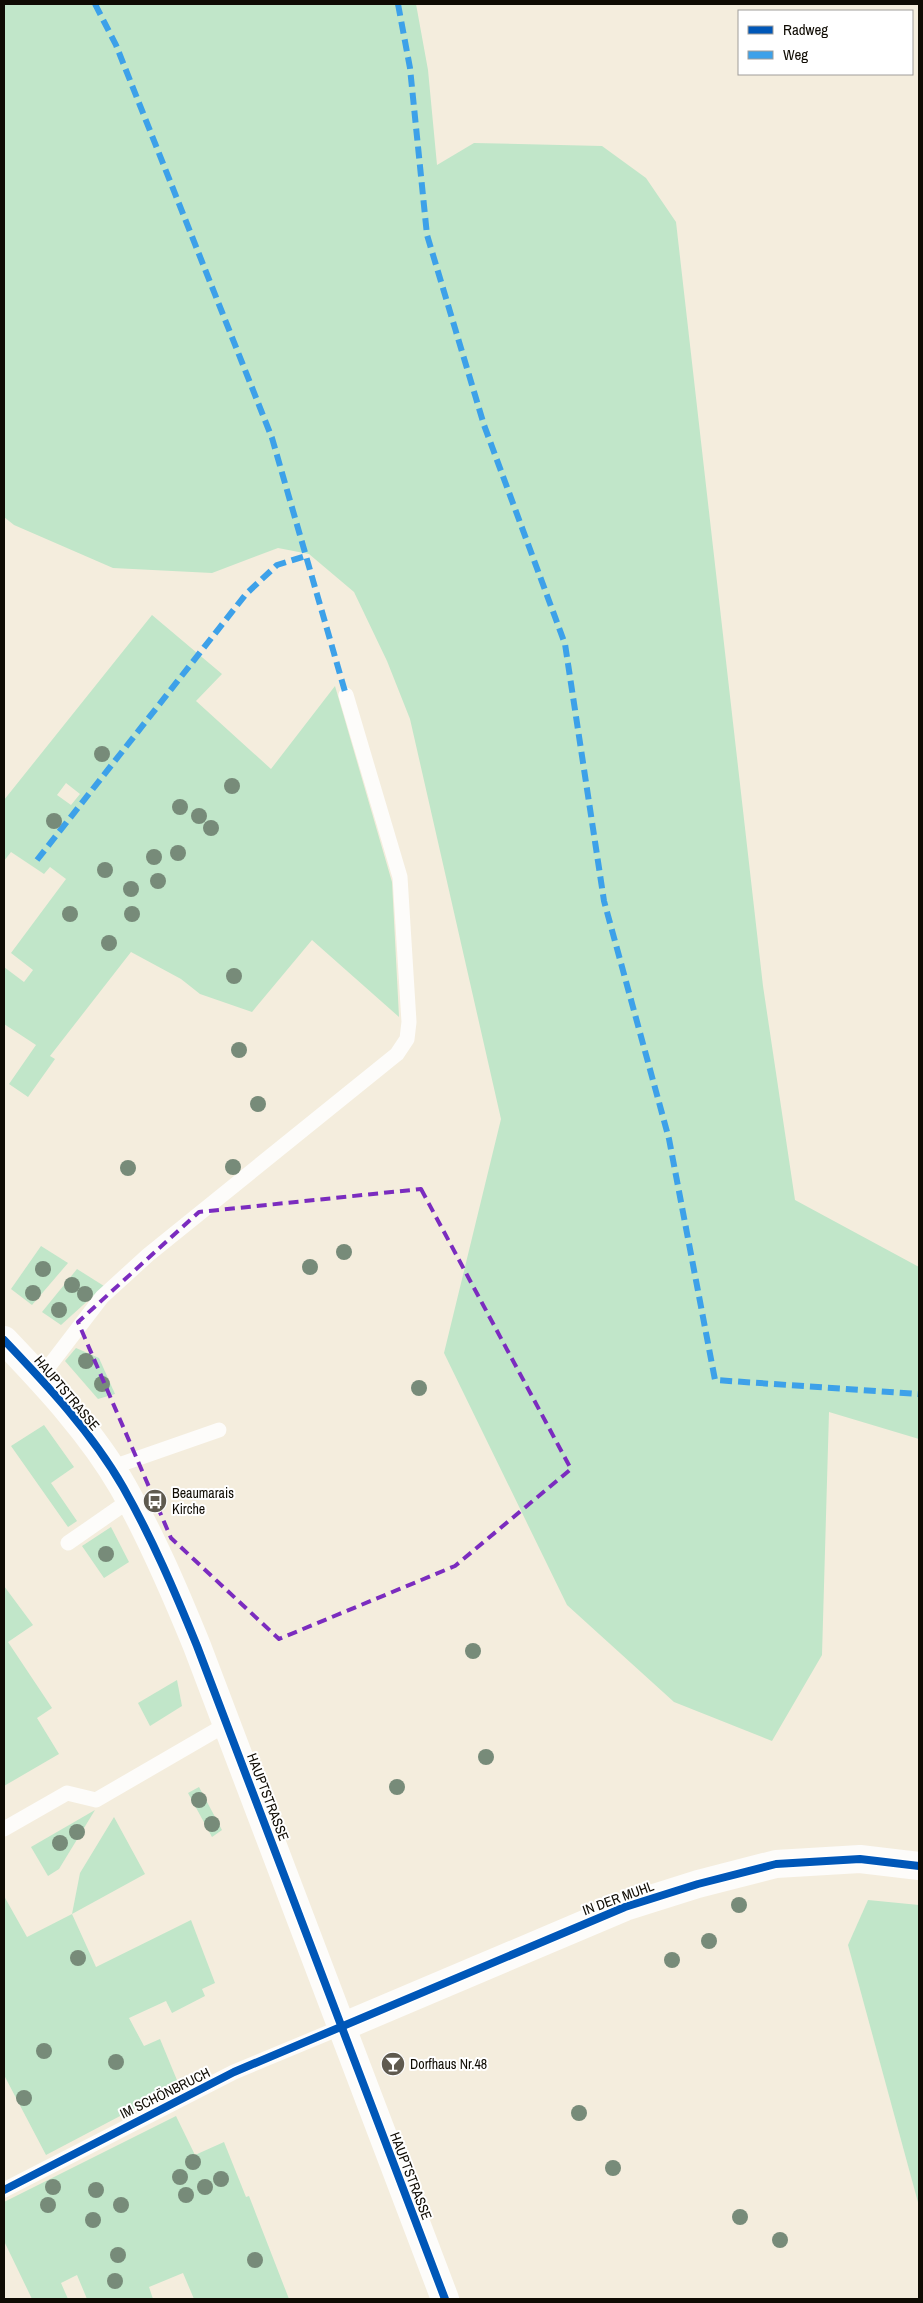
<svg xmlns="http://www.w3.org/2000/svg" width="923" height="2303" font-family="'Archivo Narrow',sans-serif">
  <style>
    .green { fill: #c1e6c9; fill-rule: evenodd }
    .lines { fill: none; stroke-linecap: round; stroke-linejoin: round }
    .service { stroke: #fdfcfa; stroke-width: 15 }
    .minor { stroke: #fdfcfa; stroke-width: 28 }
    .quiet { stroke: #3da1e9; stroke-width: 6; stroke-dasharray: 12 6; stroke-linecap: butt }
    .cycleway-casing { stroke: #fff; stroke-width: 11 }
    .cycleway { stroke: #0057b8; stroke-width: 8 }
    .tree { fill: #778b79 }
    .marked { fill: none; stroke: #7b2cbf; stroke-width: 4; stroke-dasharray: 10 6; stroke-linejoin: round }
    .labels { text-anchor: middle; stroke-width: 4; stroke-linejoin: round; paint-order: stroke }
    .street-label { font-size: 14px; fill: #0f0b03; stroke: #fff }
    .poi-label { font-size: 14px; fill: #0f0b03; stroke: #fff; text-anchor: start }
  </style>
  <rect width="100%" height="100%" fill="#f4eddd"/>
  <g class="green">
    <path d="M 4,4 L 416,4 L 428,70 L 437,165 L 474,143 L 602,146 L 646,178 L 676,222 L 763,986 L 795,1200 L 919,1267 L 919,1439 L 829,1412 L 822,1655 L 772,1741 L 674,1702 L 567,1605 L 444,1353 L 501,1119 L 410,719 L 387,661 L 354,592 L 309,554 L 278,548 L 212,573 L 113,568 L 14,525 L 4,517 Z"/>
    <path d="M 152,615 L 222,674 L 196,701 L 271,769 L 335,686 L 392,882 L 399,1017 L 312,940 L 252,1012 L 200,994 L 181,979 L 131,952 L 50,1056 L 55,1059 L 28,1097 L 9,1084 L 36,1045 L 4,1024 L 4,967 L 24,982 L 33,970 L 11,953 L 66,879 L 50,867 L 44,874 L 11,852 L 4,861 L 4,800 ZM 66,783 L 80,794 L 71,805 L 57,795 Z"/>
    <path d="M 41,1246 L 68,1263 L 32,1305 L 11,1289 Z"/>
    <path d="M 77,1269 L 104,1286 L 61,1325 L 42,1312 Z"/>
    <path d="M 76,1348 L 99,1358 L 115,1394 L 98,1399 L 65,1361 Z"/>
    <path d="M 44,1425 L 74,1467 L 51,1483 L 77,1521 L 68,1527 L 11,1446 Z"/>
    <path d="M 111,1527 L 129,1562 L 104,1578 L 82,1546 Z"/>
    <path d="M 4,1586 L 33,1625 L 8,1642 L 52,1708 L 37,1718 L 59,1754 L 4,1786 Z"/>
    <path d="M 177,1680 L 182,1706 L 150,1726 L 138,1703 Z"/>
    <path d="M 199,1787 L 222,1830 L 212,1837 L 188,1793 Z"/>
    <path d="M 95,1810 L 59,1869 L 48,1876 L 31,1847 Z"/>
    <path d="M 114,1817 L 145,1874 L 72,1914 L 96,1967 L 191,1920 L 215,1983 L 202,1989 L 205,1996 L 172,2013 L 166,2001 L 129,2018 L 144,2046 L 160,2039 L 179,2085 L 46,2155 L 4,2075 L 4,1896 L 27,1937 L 72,1914 L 80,1873 Z"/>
    <path d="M 868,1900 L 919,1905 L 919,2206 L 848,1945 Z"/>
    <path d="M 176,2116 L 195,2155 L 224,2142 L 246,2197 L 249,2196 L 289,2299 L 194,2299 L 183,2273 L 149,2287 L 153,2299 L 87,2299 L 77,2275 L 61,2283 L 68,2299 L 32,2299 L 4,2241 L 4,2202 Z"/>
  </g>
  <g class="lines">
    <g class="service">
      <path d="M 40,1378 L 102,1297 L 148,1255 L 397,1054 L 407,1039 L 409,1022 L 400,877 L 346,695"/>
      <path d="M 110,1468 L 219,1430"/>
      <path d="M 68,1543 L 130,1500"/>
      <path d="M 4,1829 L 67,1793 L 96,1800 L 227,1724"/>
      <path d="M 4,2190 L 234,2072 L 342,2027"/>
    </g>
    <g class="minor">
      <path d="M 4,1340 C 47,1385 92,1433 123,1487 C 152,1538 175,1592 197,1646 L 445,2299"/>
      <path d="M 342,2027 L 625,1907 L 698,1884 L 776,1864 L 860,1859 L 919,1866"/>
    </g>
    <g class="quiet">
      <path d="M 95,4 L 116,45 L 272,438 L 346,695"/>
      <path d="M 398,4 L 410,68 L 427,235 L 484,425 L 565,644 L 604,901 L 669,1139 L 715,1380 L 919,1394"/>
      <path d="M 37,860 L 246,594 L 277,565 L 306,556"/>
    </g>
    <g class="cycleway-casing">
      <g id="cycleway">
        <path d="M 4,1340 C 47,1385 92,1433 123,1487 C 152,1538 175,1592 197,1646 L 445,2299"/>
        <path d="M 4,2190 L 234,2072 L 625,1907 L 698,1884 L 776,1864 L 860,1859 L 919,1866"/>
      </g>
    </g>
    <use href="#cycleway" class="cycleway"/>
  </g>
  <g class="tree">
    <circle cx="102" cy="754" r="8"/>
    <circle cx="232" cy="786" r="8"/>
    <circle cx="180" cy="807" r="8"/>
    <circle cx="199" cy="816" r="8"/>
    <circle cx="54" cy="821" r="8"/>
    <circle cx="211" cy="828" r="8"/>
    <circle cx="178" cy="853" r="8"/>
    <circle cx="154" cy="857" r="8"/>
    <circle cx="105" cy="870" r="8"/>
    <circle cx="158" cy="881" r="8"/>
    <circle cx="131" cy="889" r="8"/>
    <circle cx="70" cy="914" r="8"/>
    <circle cx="132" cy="914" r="8"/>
    <circle cx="109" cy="943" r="8"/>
    <circle cx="234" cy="976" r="8"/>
    <circle cx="239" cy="1050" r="8"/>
    <circle cx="258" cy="1104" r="8"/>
    <circle cx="233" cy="1167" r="8"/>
    <circle cx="128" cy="1168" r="8"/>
    <circle cx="344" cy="1252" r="8"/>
    <circle cx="310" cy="1267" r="8"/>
    <circle cx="43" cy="1269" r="8"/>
    <circle cx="72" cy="1285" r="8"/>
    <circle cx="33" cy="1293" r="8"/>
    <circle cx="85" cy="1294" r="8"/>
    <circle cx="59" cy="1310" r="8"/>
    <circle cx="86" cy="1361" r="8"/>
    <circle cx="102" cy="1384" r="8"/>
    <circle cx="419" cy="1388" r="8"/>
    <circle cx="106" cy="1554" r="8"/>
    <circle cx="473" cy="1651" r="8"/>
    <circle cx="486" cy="1757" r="8"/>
    <circle cx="397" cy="1787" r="8"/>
    <circle cx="199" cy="1800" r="8"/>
    <circle cx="212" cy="1824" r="8"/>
    <circle cx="77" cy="1832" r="8"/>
    <circle cx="60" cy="1843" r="8"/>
    <circle cx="739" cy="1905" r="8"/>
    <circle cx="709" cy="1941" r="8"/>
    <circle cx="78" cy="1958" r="8"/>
    <circle cx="672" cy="1960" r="8"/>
    <circle cx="44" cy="2051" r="8"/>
    <circle cx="116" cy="2062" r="8"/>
    <circle cx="24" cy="2098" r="8"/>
    <circle cx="579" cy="2113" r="8"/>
    <circle cx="193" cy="2162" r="8"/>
    <circle cx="613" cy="2168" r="8"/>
    <circle cx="180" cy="2177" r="8"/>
    <circle cx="221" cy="2179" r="8"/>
    <circle cx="53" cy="2187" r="8"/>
    <circle cx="205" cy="2187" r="8"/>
    <circle cx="96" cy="2190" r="8"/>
    <circle cx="186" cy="2195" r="8"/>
    <circle cx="48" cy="2205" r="8"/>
    <circle cx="121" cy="2205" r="8"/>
    <circle cx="740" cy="2217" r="8"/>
    <circle cx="93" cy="2220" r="8"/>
    <circle cx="780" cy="2240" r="8"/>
    <circle cx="118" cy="2255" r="8"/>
    <circle cx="255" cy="2260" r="8"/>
    <circle cx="115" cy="2281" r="8"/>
  </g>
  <path class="marked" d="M 421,1189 L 571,1469 L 455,1566 L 279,1639 L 171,1538 L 78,1322 L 199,1212 Z"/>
  <defs>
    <g id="bus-disc" transform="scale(1.25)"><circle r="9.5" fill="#5f5a4f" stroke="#fff"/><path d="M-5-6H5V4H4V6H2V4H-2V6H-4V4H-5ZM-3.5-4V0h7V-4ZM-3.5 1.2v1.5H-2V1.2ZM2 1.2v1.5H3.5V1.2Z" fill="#fff"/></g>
    <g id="bar-disc" transform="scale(1.25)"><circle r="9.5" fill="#5f5a4f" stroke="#fff"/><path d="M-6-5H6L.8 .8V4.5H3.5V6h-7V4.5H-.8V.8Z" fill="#fff"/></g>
  </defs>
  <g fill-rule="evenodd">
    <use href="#bus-disc" x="155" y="1501"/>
    <use href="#bar-disc" x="393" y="2064"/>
  </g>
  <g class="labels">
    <g class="street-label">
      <text transform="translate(67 1393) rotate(50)" y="5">HAUPTSTRASSE</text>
      <text transform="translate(268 1797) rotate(69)" y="5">HAUPTSTRASSE</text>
      <text transform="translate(618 1898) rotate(-20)" y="5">IN DER MUHL</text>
      <text transform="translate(165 2093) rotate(-26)" y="5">IM SCHÖNBRUCH</text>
      <text transform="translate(411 2176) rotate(69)" y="5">HAUPTSTRASSE</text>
    </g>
    <g class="poi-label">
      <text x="172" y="1498">Beaumarais<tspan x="172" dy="16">Kirche</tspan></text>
      <text x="410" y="2069">Dorfhaus Nr.48</text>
    </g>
  </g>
  <rect width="923" height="2303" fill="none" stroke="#0f0b03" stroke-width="10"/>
  <rect x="738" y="10" width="175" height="65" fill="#ffffff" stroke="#9f9d9a"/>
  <rect x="748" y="26" width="25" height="8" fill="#0057b8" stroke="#9f9d9a"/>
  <text x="783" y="35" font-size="15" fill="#0f0b03">Radweg</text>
  <rect x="748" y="51" width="25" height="8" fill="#3da1e9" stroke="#9f9d9a"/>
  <text x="783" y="60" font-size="15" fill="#0f0b03">Weg</text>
</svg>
